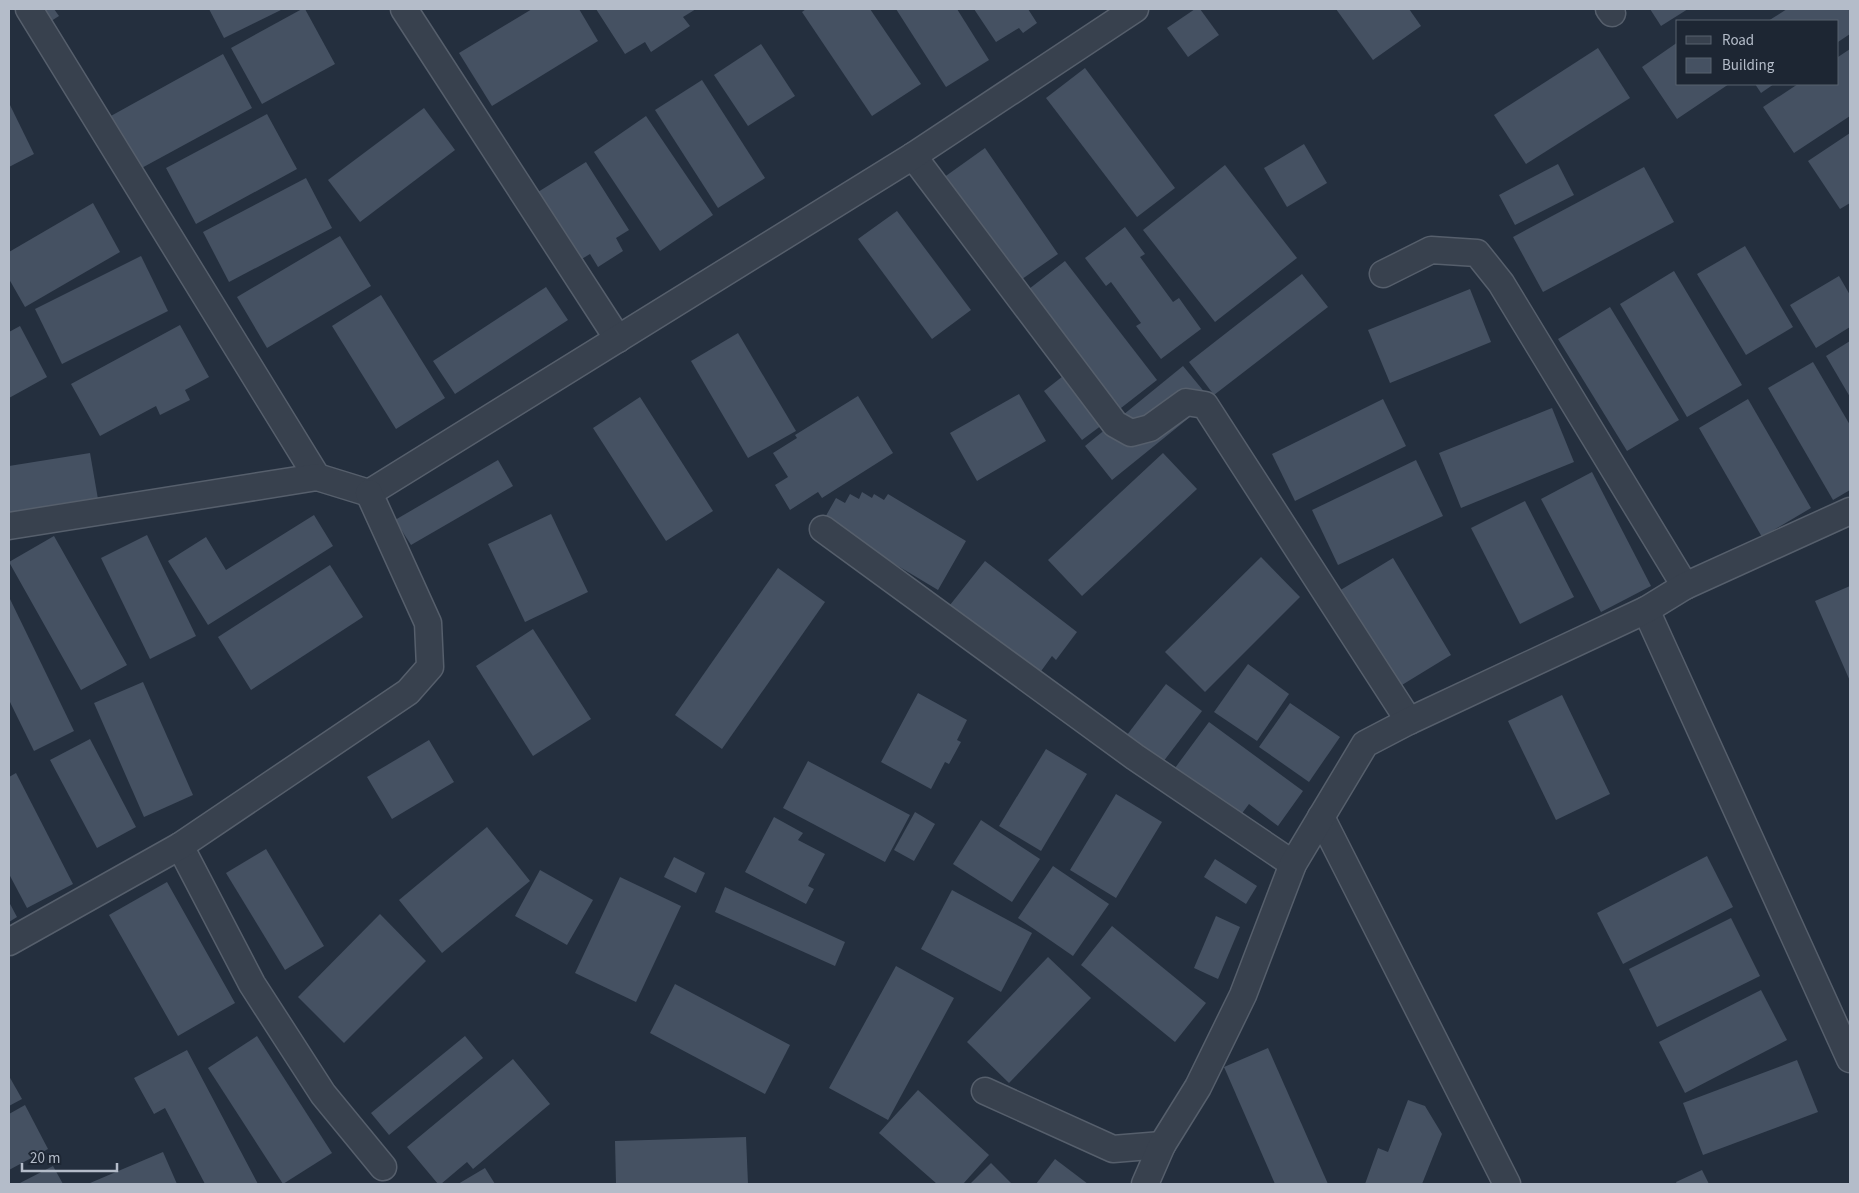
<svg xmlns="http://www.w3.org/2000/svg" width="1859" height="1193" font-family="'Source Sans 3',sans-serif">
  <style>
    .building { fill: #455162 }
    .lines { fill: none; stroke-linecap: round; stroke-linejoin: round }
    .street-casing { stroke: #565f6c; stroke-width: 29 }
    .street { stroke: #38414e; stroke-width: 26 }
  </style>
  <rect width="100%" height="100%" fill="#242f3e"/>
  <g class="building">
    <path d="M 34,9 L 54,9 L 59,16 L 45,25 Z"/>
    <path d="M 209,9 L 283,9 L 224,38 Z"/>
    <path d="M 302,9 L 305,9 L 335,64 L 262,104 L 231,48 Z"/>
    <path d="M 532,9 L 579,9 L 598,41 L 492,106 L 459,53 Z"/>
    <path d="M 596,9 L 696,9 L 683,17 L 690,26 L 651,52 L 645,42 L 625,54 Z"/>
    <path d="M 806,9 L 870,9 L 921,84 L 872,116 L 802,12 Z"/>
    <path d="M 896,9 L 957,9 L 989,60 L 946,87 Z"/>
    <path d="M 974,9 L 1028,9 L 1037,23 L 1023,33 L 1019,28 L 996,42 Z"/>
    <path d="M 1195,9 L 1200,9 L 1219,35 L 1188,57 L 1167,28 Z"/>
    <path d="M 1336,9 L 1409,9 L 1421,26 L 1373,60 Z"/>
    <path d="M 1650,9 L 1688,9 L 1661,26 Z"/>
    <path d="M 1787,9 L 1850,9 L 1850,34 L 1838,42 L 1838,21 L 1768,21 Z"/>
    <path d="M 1678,42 L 1678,84 L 1729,84 L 1677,119 L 1642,67 Z"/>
    <path d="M 761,44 L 795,96 L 748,126 L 714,75 Z"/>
    <path d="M 1598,48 L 1630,98 L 1526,164 L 1494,115 Z"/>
    <path d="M 1850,49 L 1850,116 L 1794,153 L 1763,107 L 1798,84 L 1838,84 L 1838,57 Z"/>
    <path d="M 223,54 L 252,108 L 138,170 L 109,117 Z"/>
    <path d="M 1085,68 L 1175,188 L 1137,217 L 1046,98 Z"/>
    <path d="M 702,80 L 765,178 L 718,208 L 655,110 Z"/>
    <path d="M 1755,84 L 1774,84 L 1761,93 Z"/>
    <path d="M 9,103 L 34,154 L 9,167 Z"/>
    <path d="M 424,108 L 455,150 L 360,222 L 328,180 Z"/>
    <path d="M 267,114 L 297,169 L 196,224 L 166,168 Z"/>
    <path d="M 646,116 L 713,215 L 660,251 L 594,152 Z"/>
    <path d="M 1850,133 L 1850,203 L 1840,209 L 1808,161 Z"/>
    <path d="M 1304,144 L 1327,183 L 1287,207 L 1264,168 Z"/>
    <path d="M 985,148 L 1058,254 L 1009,288 L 936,183 Z"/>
    <path d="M 586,162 L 629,230 L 616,238 L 623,251 L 598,267 L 590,254 L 580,260 L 538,192 Z"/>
    <path d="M 1558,164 L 1574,195 L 1515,225 L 1499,195 Z"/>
    <path d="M 1225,165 L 1297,258 L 1215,322 L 1143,230 Z"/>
    <path d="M 1644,167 L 1674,222 L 1543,292 L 1513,237 Z"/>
    <path d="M 306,178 L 332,228 L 229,282 L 203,232 Z"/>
    <path d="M 93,203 L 120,252 L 25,307 L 9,279 L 9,252 Z"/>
    <path d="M 897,211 L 971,310 L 932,339 L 858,239 Z"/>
    <path d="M 1125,227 L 1145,254 L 1140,257 L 1173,302 L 1179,298 L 1201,329 L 1161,359 L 1136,326 L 1141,323 L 1111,282 L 1106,286 L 1085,258 Z"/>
    <path d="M 340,236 L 371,286 L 267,348 L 237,297 Z"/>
    <path d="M 1745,246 L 1793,327 L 1746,355 L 1697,274 Z"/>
    <path d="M 141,256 L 168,311 L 62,364 L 35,309 Z"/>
    <path d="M 1065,261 L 1157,380 L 1112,415 L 1020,296 Z"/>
    <path d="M 1674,271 L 1742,385 L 1687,417 L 1620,304 Z"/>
    <path d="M 1302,274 L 1328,307 L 1214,395 L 1189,362 Z"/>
    <path d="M 1839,276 L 1850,295 L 1850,327 L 1816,348 L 1790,305 Z"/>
    <path d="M 546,287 L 568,320 L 455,394 L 433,361 Z"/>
    <path d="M 1470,289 L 1491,342 L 1390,383 L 1368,330 Z"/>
    <path d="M 381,295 L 445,398 L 396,429 L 332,326 Z"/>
    <path d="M 1610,307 L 1679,420 L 1627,451 L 1558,339 Z"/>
    <path d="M 180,325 L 209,377 L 185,390 L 190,400 L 160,415 L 156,406 L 100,436 L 71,384 Z"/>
    <path d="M 20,326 L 47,377 L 9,398 L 9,332 Z"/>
    <path d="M 738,333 L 796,431 L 748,458 L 691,361 Z"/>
    <path d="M 1850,341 L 1850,397 L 1826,356 Z"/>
    <path d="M 1813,362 L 1850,425 L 1850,490 L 1833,500 L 1768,388 Z"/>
    <path d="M 1183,366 L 1211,400 L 1112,480 L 1085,446 Z"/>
    <path d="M 1072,369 L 1110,419 L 1082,440 L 1044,391 Z"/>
    <path d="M 1019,394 L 1046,441 L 977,481 L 950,433 Z"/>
    <path d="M 858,396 L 893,453 L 822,498 L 818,492 L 790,510 L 775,485 L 788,477 L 773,453 L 797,438 L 795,435 Z"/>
    <path d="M 640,397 L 713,511 L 666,541 L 593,428 Z"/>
    <path d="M 1383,399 L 1406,446 L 1295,501 L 1272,454 Z"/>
    <path d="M 1748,399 L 1811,508 L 1762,537 L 1699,428 Z"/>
    <path d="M 1552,408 L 1574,462 L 1461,508 L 1439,453 Z"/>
    <path d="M 90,453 L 99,505 L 9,519 L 9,466 Z"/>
    <path d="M 1163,453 L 1197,489 L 1082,596 L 1048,560 Z"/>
    <path d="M 498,460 L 513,486 L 411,545 L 395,520 Z"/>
    <path d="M 1416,460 L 1443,516 L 1338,565 L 1312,510 Z"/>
    <path d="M 1592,472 L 1651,586 L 1601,612 L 1541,499 Z"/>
    <path d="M 862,492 L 872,498 L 874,494 L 884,500 L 888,494 L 966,541 L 938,590 L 823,521 L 836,498 L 845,503 L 850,494 L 859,499 Z"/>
    <path d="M 1525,501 L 1574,597 L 1520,624 L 1471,528 Z"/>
    <path d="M 551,514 L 588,592 L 525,622 L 488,544 Z"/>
    <path d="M 314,515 L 333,546 L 208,625 L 168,561 L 206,537 L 226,570 Z"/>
    <path d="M 147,535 L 196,636 L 150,659 L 101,558 Z"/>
    <path d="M 54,536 L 127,665 L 81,690 L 9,562 Z"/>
    <path d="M 1261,557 L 1300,597 L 1205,692 L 1165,652 Z"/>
    <path d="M 1393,558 L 1451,655 L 1397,688 L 1339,591 Z"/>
    <path d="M 985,561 L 1077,632 L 1056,660 L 1052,656 L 1039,674 L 950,605 Z"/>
    <path d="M 330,565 L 363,617 L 251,690 L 218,637 Z"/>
    <path d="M 778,568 L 825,602 L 722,749 L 675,715 Z"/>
    <path d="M 1850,586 L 1850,681 L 1815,601 Z"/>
    <path d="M 9,597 L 74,731 L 34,751 L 9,700 Z"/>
    <path d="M 533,629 L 591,719 L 533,756 L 476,666 Z"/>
    <path d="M 1248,664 L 1289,694 L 1257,741 L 1214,712 Z"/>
    <path d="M 143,682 L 193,795 L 144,817 L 94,703 Z"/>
    <path d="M 1166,684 L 1202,711 L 1163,762 L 1127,735 Z"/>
    <path d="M 918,693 L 967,720 L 957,740 L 961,742 L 949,764 L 945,762 L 931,789 L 881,762 Z"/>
    <path d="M 1562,695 L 1610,794 L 1556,820 L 1508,721 Z"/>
    <path d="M 1290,703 L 1340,737 L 1309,782 L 1259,747 Z"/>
    <path d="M 1209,722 L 1303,791 L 1278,826 L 1249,804 L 1240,816 L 1175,768 Z"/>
    <path d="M 90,739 L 136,827 L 97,848 L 50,760 Z"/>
    <path d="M 429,740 L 454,782 L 392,819 L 367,777 Z"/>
    <path d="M 1046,749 L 1087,774 L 1041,851 L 999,826 Z"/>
    <path d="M 808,761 L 910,815 L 885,862 L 783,808 Z"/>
    <path d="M 16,773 L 73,884 L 27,908 L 9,874 L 9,777 Z"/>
    <path d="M 1116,794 L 1162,822 L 1116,898 L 1070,870 Z"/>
    <path d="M 915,812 L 935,824 L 914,861 L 894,850 Z"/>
    <path d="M 774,817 L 803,833 L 798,840 L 825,854 L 808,886 L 814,889 L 806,904 L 745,872 Z"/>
    <path d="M 981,820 L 1040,859 L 1012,902 L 953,864 Z"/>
    <path d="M 487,827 L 530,881 L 442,953 L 399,900 Z"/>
    <path d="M 266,849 L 324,946 L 285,970 L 226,873 Z"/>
    <path d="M 1707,856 L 1733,907 L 1623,964 L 1597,913 Z"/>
    <path d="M 674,857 L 705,873 L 696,893 L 664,877 Z"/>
    <path d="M 1215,859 L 1257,886 L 1246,904 L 1204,877 Z"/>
    <path d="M 1053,866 L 1109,904 L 1073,956 L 1018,918 Z"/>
    <path d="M 540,870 L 593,900 L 567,945 L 515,916 Z"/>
    <path d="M 620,877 L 681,906 L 636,1002 L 575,973 Z"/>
    <path d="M 167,882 L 235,1003 L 178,1036 L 109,915 Z"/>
    <path d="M 725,887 L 845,942 L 835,966 L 715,912 Z"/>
    <path d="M 952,890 L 1032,933 L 1001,992 L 921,949 Z"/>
    <path d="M 9,902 L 17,917 L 9,922 Z"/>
    <path d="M 380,914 L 426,961 L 344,1043 L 298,997 Z"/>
    <path d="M 1216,916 L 1240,927 L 1218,979 L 1194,968 Z"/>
    <path d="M 1731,918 L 1760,976 L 1657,1027 L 1629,969 Z"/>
    <path d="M 1112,926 L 1206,1003 L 1175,1042 L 1081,965 Z"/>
    <path d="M 1048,957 L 1091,998 L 1009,1083 L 967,1042 Z"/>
    <path d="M 896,966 L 954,998 L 888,1120 L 829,1088 Z"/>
    <path d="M 675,984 L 790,1045 L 765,1094 L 650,1033 Z"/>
    <path d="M 1761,990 L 1787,1040 L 1685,1093 L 1659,1042 Z"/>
    <path d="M 257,1036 L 332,1153 L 283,1184 L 208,1068 Z"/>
    <path d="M 465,1036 L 483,1058 L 389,1135 L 371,1113 Z"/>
    <path d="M 1268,1048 L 1328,1184 L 1275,1184 L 1224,1067 Z"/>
    <path d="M 187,1050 L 258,1184 L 205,1184 L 165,1108 L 154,1114 L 134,1078 Z"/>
    <path d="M 513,1059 L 550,1104 L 473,1169 L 467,1162 L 441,1184 L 438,1184 L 407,1147 Z"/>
    <path d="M 1797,1060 L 1818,1112 L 1703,1155 L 1683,1103 Z"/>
    <path d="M 9,1076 L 22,1099 L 9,1106 Z"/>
    <path d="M 918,1090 L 989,1155 L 963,1184 L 937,1184 L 879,1133 Z"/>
    <path d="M 1408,1100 L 1425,1106 L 1442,1134 L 1422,1184 L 1365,1184 L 1378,1148 L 1388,1152 Z"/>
    <path d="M 25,1105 L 48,1149 L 9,1170 L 9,1114 Z"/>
    <path d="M 746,1137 L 748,1184 L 616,1184 L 615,1141 Z"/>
    <path d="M 163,1152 L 177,1184 L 91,1184 L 90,1183 Z"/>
    <path d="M 1055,1159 L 1088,1184 L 1036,1184 Z"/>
    <path d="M 991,1163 L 1012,1184 L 970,1184 Z"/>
    <path d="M 53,1166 L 63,1184 L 18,1184 Z"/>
    <path d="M 485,1168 L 495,1184 L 458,1184 Z"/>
    <path d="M 1702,1170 L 1709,1184 L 1677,1184 L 1676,1182 Z"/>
  </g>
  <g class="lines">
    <g class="street-casing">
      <g id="street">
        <path d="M 29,9 L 317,477"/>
        <path d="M 404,9 L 618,339"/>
        <path d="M 1609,9 L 1612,13"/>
        <path d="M 913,156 L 1115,424 L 1131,433 L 1150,428 L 1186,402 L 1205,405 L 1409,721"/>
        <path d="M 1383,274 L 1431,250 L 1477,253 L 1501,283 L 1685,586"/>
        <path d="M 9,526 L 317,477 L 369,493 L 913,156 L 1135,9"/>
        <path d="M 823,529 L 1135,757 L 1293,864"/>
        <path d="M 1646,610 L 1850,1059"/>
        <path d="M 1321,817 L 1507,1184"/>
        <path d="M 180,846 L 252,984 L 323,1094 L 383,1167"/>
        <path d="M 9,942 L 180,846 L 408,692 L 430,667 L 428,623 L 369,493"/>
        <path d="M 985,1091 L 1113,1149 L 1162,1145"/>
        <path d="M 1145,1184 L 1162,1145 L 1198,1087 L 1243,995 L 1293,864 L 1365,744 L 1409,721 L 1646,610 L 1685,586 L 1850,511"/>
      </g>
    </g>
    <use href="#street" class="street"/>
  </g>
  <rect width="1859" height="1193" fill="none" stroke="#b4bcc9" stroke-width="20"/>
  <rect x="1676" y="20" width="162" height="65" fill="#1d2633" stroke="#59626f"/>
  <rect x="1686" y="36" width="25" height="8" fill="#38414e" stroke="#59626f"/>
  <text x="1722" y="45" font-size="15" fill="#b4bcc9">Road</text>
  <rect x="1686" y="58" width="25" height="15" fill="#455162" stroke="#59626f"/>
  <text x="1722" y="70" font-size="15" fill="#b4bcc9">Building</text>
  <path d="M22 1163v8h95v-8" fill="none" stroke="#b4bcc9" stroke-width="2.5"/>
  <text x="30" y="1163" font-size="15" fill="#b4bcc9" stroke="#1d2633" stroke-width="4" paint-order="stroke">20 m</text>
</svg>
